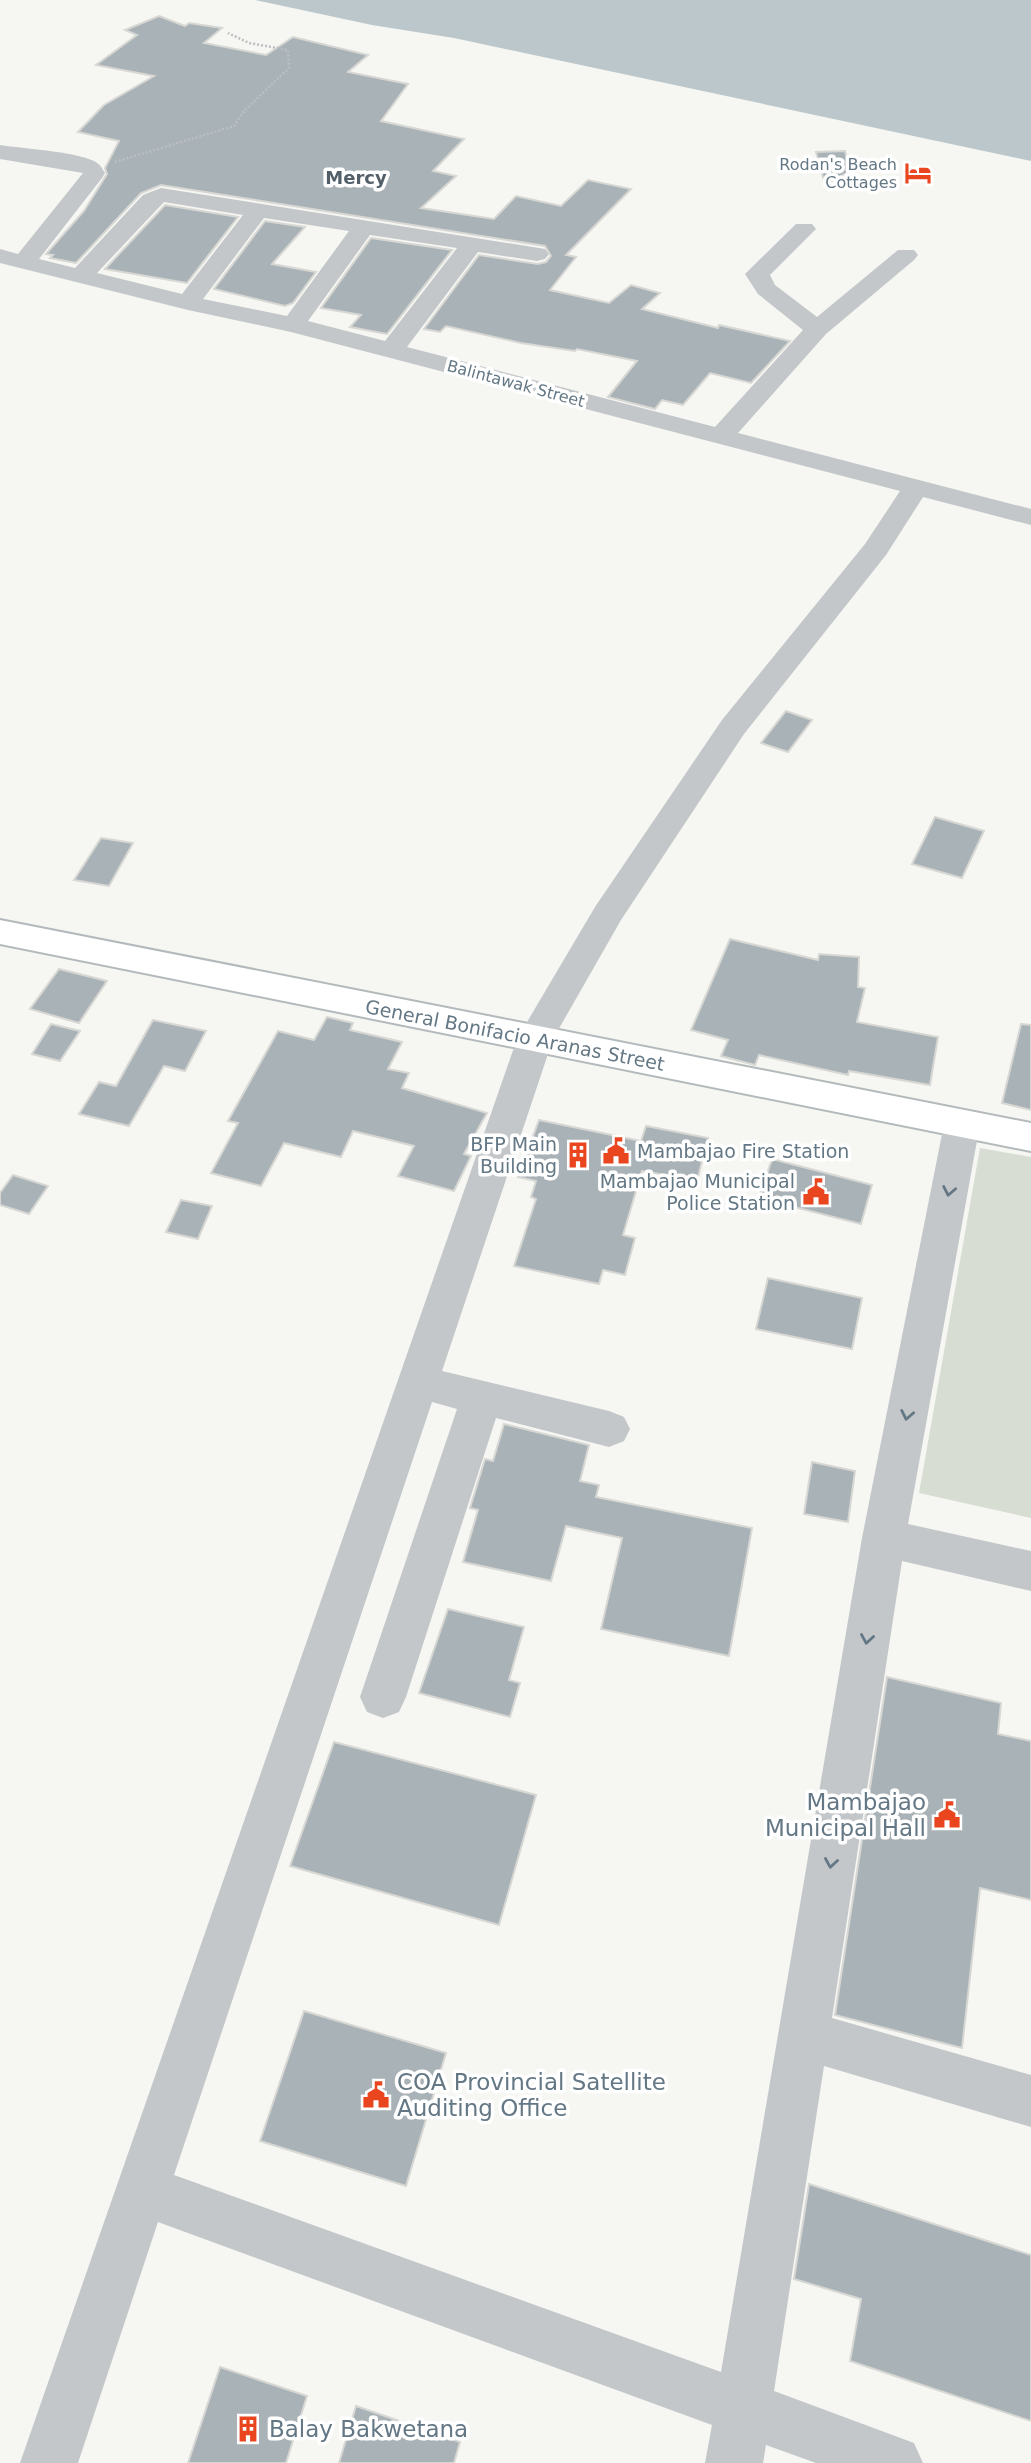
<svg xmlns="http://www.w3.org/2000/svg" width="1031" height="2463" font-family="'DejaVu Sans',sans-serif">
  <style>
    .green { fill: #d7ddd3 }
    .water { fill: #bbc7cb }
    .building { fill: #a9b2b7; stroke: #d7d7d4; stroke-width: 2 }
    .lines { fill: none; stroke-linecap: round; stroke-linejoin: round }
    .major-casing { stroke: #b4b9bc; stroke-width: 4 }
    .path { stroke: #bcbfc1; stroke-width: 2.5; stroke-dasharray: 2 2; stroke-linecap: butt }
    .minor { fill: #c3c7ca; fill-rule: evenodd }
    .major { fill: #fff; fill-rule: evenodd }
    .oneway { stroke: #637784 }
    .labels { text-anchor: middle; stroke-width: 7; stroke-linejoin: round; paint-order: stroke }
    .far-poi-label { font-size: 16px; fill: #637784; stroke: #fff; text-anchor: end }
    .far-street-label { font-size: 16px; fill: #637784; stroke: #fff }
    .far-neighbourhood-label { font-size: 18px; font-weight: bold; fill: #525f69; stroke: #fff }
    .street-label { font-size: 19px; fill: #637784; stroke: #fff }
    .poi-label { font-size: 19px; fill: #637784; stroke: #fff; text-anchor: end }
    .near-poi-label { font-size: 23px; fill: #637784; stroke: #fff; text-anchor: start }
  </style>
  <rect width="100%" height="100%" fill="#f6f6f2"/>
  <path class="green" d="M 980,1148 L 1031,1157 L 1031,1518 L 919,1493 Z"/>
  <path class="water" d="M 255,0 L 1031,0 L 1031,161 L 454,38 L 372,25 Z"/>
  <g class="building">
    <path d="M 159,16 L 185,26 L 189,23 L 222,28 L 204,43 L 266,55 L 293,37 L 368,55 L 348,72 L 408,84 L 381,121 L 464,139 L 433,171 L 456,176 L 421,208 L 494,219 L 516,196 L 561,206 L 588,180 L 631,189 L 566,255 L 576,257 L 550,290 L 609,303 L 631,285 L 660,293 L 642,309 L 718,328 L 719,325 L 790,341 L 751,383 L 710,373 L 683,405 L 662,400 L 655,409 L 608,397 L 637,361 L 577,349 L 575,351 L 521,343 L 446,326 L 440,332 L 424,329 L 479,255 L 538,264 L 546,262 L 551,256 L 545,246 L 161,185 L 141,193 L 76,263 L 50,258 L 53,255 L 46,254 L 84,211 L 107,174 L 105,168 L 119,141 L 78,132 L 104,105 L 154,76 L 96,65 L 137,35 L 125,30 Z"/>
    <path d="M 845,151 L 850,171 L 825,185 L 816,152 Z"/>
    <path d="M 165,205 L 238,217 L 187,283 L 105,269 Z"/>
    <path d="M 265,221 L 305,227 L 272,264 L 316,272 L 293,303 L 285,306 L 214,289 Z"/>
    <path d="M 371,238 L 452,250 L 387,334 L 350,327 L 361,315 L 321,308 Z"/>
    <path d="M 786,711 L 812,720 L 788,752 L 761,743 Z"/>
    <path d="M 935,817 L 984,831 L 962,878 L 912,864 Z"/>
    <path d="M 101,838 L 133,843 L 109,886 L 74,880 Z"/>
    <path d="M 730,939 L 818,960 L 819,954 L 859,957 L 858,987 L 865,988 L 857,1022 L 938,1037 L 930,1085 L 849,1071 L 848,1075 L 759,1055 L 755,1065 L 721,1056 L 728,1040 L 691,1030 Z"/>
    <path d="M 59,969 L 107,981 L 79,1023 L 30,1009 Z"/>
    <path d="M 327,1017 L 353,1023 L 350,1030 L 402,1042 L 388,1069 L 409,1073 L 402,1088 L 487,1113 L 464,1154 L 471,1156 L 454,1191 L 398,1176 L 414,1146 L 353,1131 L 341,1157 L 284,1143 L 261,1186 L 211,1173 L 238,1123 L 228,1121 L 278,1031 L 314,1040 Z"/>
    <path d="M 153,1020 L 206,1031 L 185,1071 L 164,1066 L 129,1126 L 79,1114 L 99,1082 L 116,1086 Z"/>
    <path d="M 51,1024 L 80,1031 L 60,1061 L 32,1054 Z"/>
    <path d="M 1021,1024 L 1031,1025 L 1031,1110 L 1002,1103 Z"/>
    <path d="M 539,1120 L 641,1141 L 646,1126 L 708,1138 L 697,1181 L 642,1171 L 623,1235 L 635,1238 L 625,1275 L 603,1270 L 599,1284 L 514,1266 L 536,1199 L 531,1197 L 536,1181 L 518,1177 Z"/>
    <path d="M 772,1159 L 872,1185 L 861,1224 L 759,1198 Z"/>
    <path d="M 13,1175 L 48,1186 L 29,1214 L 0,1205 L 0,1193 Z"/>
    <path d="M 181,1200 L 212,1206 L 198,1239 L 166,1232 Z"/>
    <path d="M 768,1278 L 862,1298 L 852,1349 L 756,1329 Z"/>
    <path d="M 504,1424 L 589,1445 L 580,1481 L 599,1485 L 596,1497 L 752,1528 L 729,1656 L 601,1629 L 622,1538 L 566,1526 L 551,1581 L 463,1562 L 478,1510 L 470,1508 L 485,1459 L 493,1461 Z"/>
    <path d="M 812,1462 L 855,1471 L 848,1522 L 804,1514 Z"/>
    <path d="M 448,1609 L 524,1627 L 509,1680 L 520,1683 L 510,1717 L 419,1693 Z"/>
    <path d="M 887,1677 L 1001,1703 L 998,1734 L 1031,1741 L 1031,1900 L 980,1888 L 962,2048 L 835,2015 Z"/>
    <path d="M 334,1742 L 536,1795 L 499,1925 L 290,1866 Z"/>
    <path d="M 304,2011 L 446,2053 L 406,2186 L 260,2141 Z"/>
    <path d="M 809,2184 L 1031,2255 L 1031,2421 L 850,2361 L 861,2299 L 794,2279 Z"/>
    <path d="M 220,2367 L 307,2396 L 286,2463 L 188,2463 Z"/>
    <path d="M 356,2406 L 460,2442 L 454,2463 L 339,2463 Z"/>
  </g>
  <g class="lines">
    <g class="major-casing">
      <path id="major" d="M 0,920 L 1031,1123 L 1031,1151 L 0,944 Z"/>
    </g>
    <path class="path" d="M 115,162 L 234,126 L 244,111 L 289,68 L 288,50 L 249,43 L 228,33"/>
    <path class="minor" d="M 0,145 C 25,149 72,151 94,161 C 100,164 102,168 105,173 L 102,178 L 39,259 L 75,268 L 143,195 L 161,188 L 545,249 L 549,254 L 545,259 L 537,261 L 478,252 L 407,347 L 715,427 L 803,330 L 758,294 L 745,274 L 796,224 L 812,224 L 816,229 L 770,275 L 775,285 L 817,317 L 898,250 L 914,250 L 918,255 L 914,260 L 826,334 L 738,433 L 1031,509 L 1031,525 L 923,497 L 886,555 L 744,734 L 621,920 L 553,1039 L 442,1371 L 609,1411 L 624,1417 L 630,1429 L 624,1441 L 609,1447 L 496,1418 L 406,1697 L 399,1712 L 383,1718 L 367,1712 L 360,1697 L 457,1409 L 432,1402 L 174,2175 L 721,2372 L 862,1538 L 944,1124 L 949,1114 L 962,1110 L 975,1114 L 980,1124 L 908,1524 L 1031,1551 L 1031,1591 L 902,1561 L 832,2018 L 1031,2075 L 1031,2127 L 824,2066 L 774,2391 L 914,2443 L 923,2463 L 816,2463 L 766,2445 L 763,2463 L 705,2463 L 712,2425 L 158,2222 L 78,2463 L 20,2463 L 517,1039 L 595,907 L 722,720 L 865,544 L 900,491 L 291,332 L 188,310 L 0,263 L 0,249 L 18,254 L 83,173 L 0,159 ZM 164,202 L 243,215 L 182,294 L 97,273 ZM 264,218 L 349,231 L 287,316 L 203,299 ZM 370,235 L 457,248 L 385,341 L 308,321 Z"/>
    <use href="#major" class="major"/>
  </g>
  <defs><path id="oneway-chevron" d="M-2-3.5L2.5 0L-2 3.5" fill="none" stroke-width="1.6" stroke-linecap="round" stroke-linejoin="round" transform="scale(1.75)"/></defs>
  <g class="oneway">
    <use href="#oneway-chevron" transform="translate(949 1191) rotate(101)"/>
    <use href="#oneway-chevron" transform="translate(907 1415) rotate(101)"/>
    <use href="#oneway-chevron" transform="translate(867 1639) rotate(99)"/>
    <use href="#oneway-chevron" transform="translate(831 1863) rotate(99)"/>
  </g>
  <defs>
    <g id="hotel-bare" transform="scale(2.1)"><path d="M-6-4.5h1.5V1H6V5H4.5V3h-9V5H-6ZM-4 0a1.8 1.8 0 1 1 3.6 0ZM.5 0V-2.5h3Q6-2.5 6 0Z" fill="#e9451f" stroke="#fff" stroke-width="2.5" paint-order="stroke"/></g>
    <g id="civic-bare" transform="scale(2.1)"><path d="M-.6-6.5H3V-4.5H.6V-3L4-1V1h2V6H-6V1h2V-1L-.6-3ZM-1.2 2.5V6h2.4V2.5Z" fill="#e9451f" stroke="#fff" stroke-width="2.5" paint-order="stroke"/></g>
    <g id="building-bare" transform="scale(2.1)"><path d="M-4-6H4V6H1V3H-1V6H-4ZM-2.5-4.3h1.7v1.8h-1.7ZM.8-4.3h1.7v1.8H.8ZM-2.5-1h1.7V.8h-1.7ZM.8-1h1.7V.8H.8Z" fill="#e9451f" stroke="#fff" stroke-width="2.5" paint-order="stroke"/></g>
  </defs>
  <g fill-rule="evenodd">
    <use href="#hotel-bare" x="918" y="173"/>
    <use href="#civic-bare" x="616" y="1151"/>
    <use href="#building-bare" x="578" y="1155"/>
    <use href="#civic-bare" x="816" y="1192"/>
    <use href="#civic-bare" x="947" y="1815"/>
    <use href="#civic-bare" x="376" y="2095"/>
    <use href="#building-bare" x="248" y="2429"/>
  </g>
  <g class="labels">
    <g class="far-poi-label">
      <text x="897" y="170">Rodan's Beach<tspan x="897" dy="18">Cottages</tspan></text>
    </g>
    <g class="far-street-label">
      <text transform="translate(516 383) rotate(15)" y="6">Balintawak Street</text>
    </g>
    <g class="far-neighbourhood-label">
      <text x="356" y="184">Mercy</text>
    </g>
    <g class="street-label">
      <text transform="translate(515 1035) rotate(11)" y="7">General Bonifacio Aranas Street</text>
    </g>
    <g class="poi-label">
      <text x="557" y="1151">BFP Main<tspan x="557" dy="22">Building</tspan></text>
      <text x="637" y="1158" text-anchor="start">Mambajao Fire Station</text>
      <text x="795" y="1188">Mambajao Municipal<tspan x="795" dy="22">Police Station</tspan></text>
    </g>
    <g class="near-poi-label">
      <text x="926" y="1810" text-anchor="end">Mambajao<tspan x="926" dy="26">Municipal Hall</tspan></text>
      <text x="397" y="2090">COA Provincial Satellite<tspan x="397" dy="26">Auditing Office</tspan></text>
      <text x="269" y="2437">Balay Bakwetana</text>
    </g>
  </g>
</svg>
